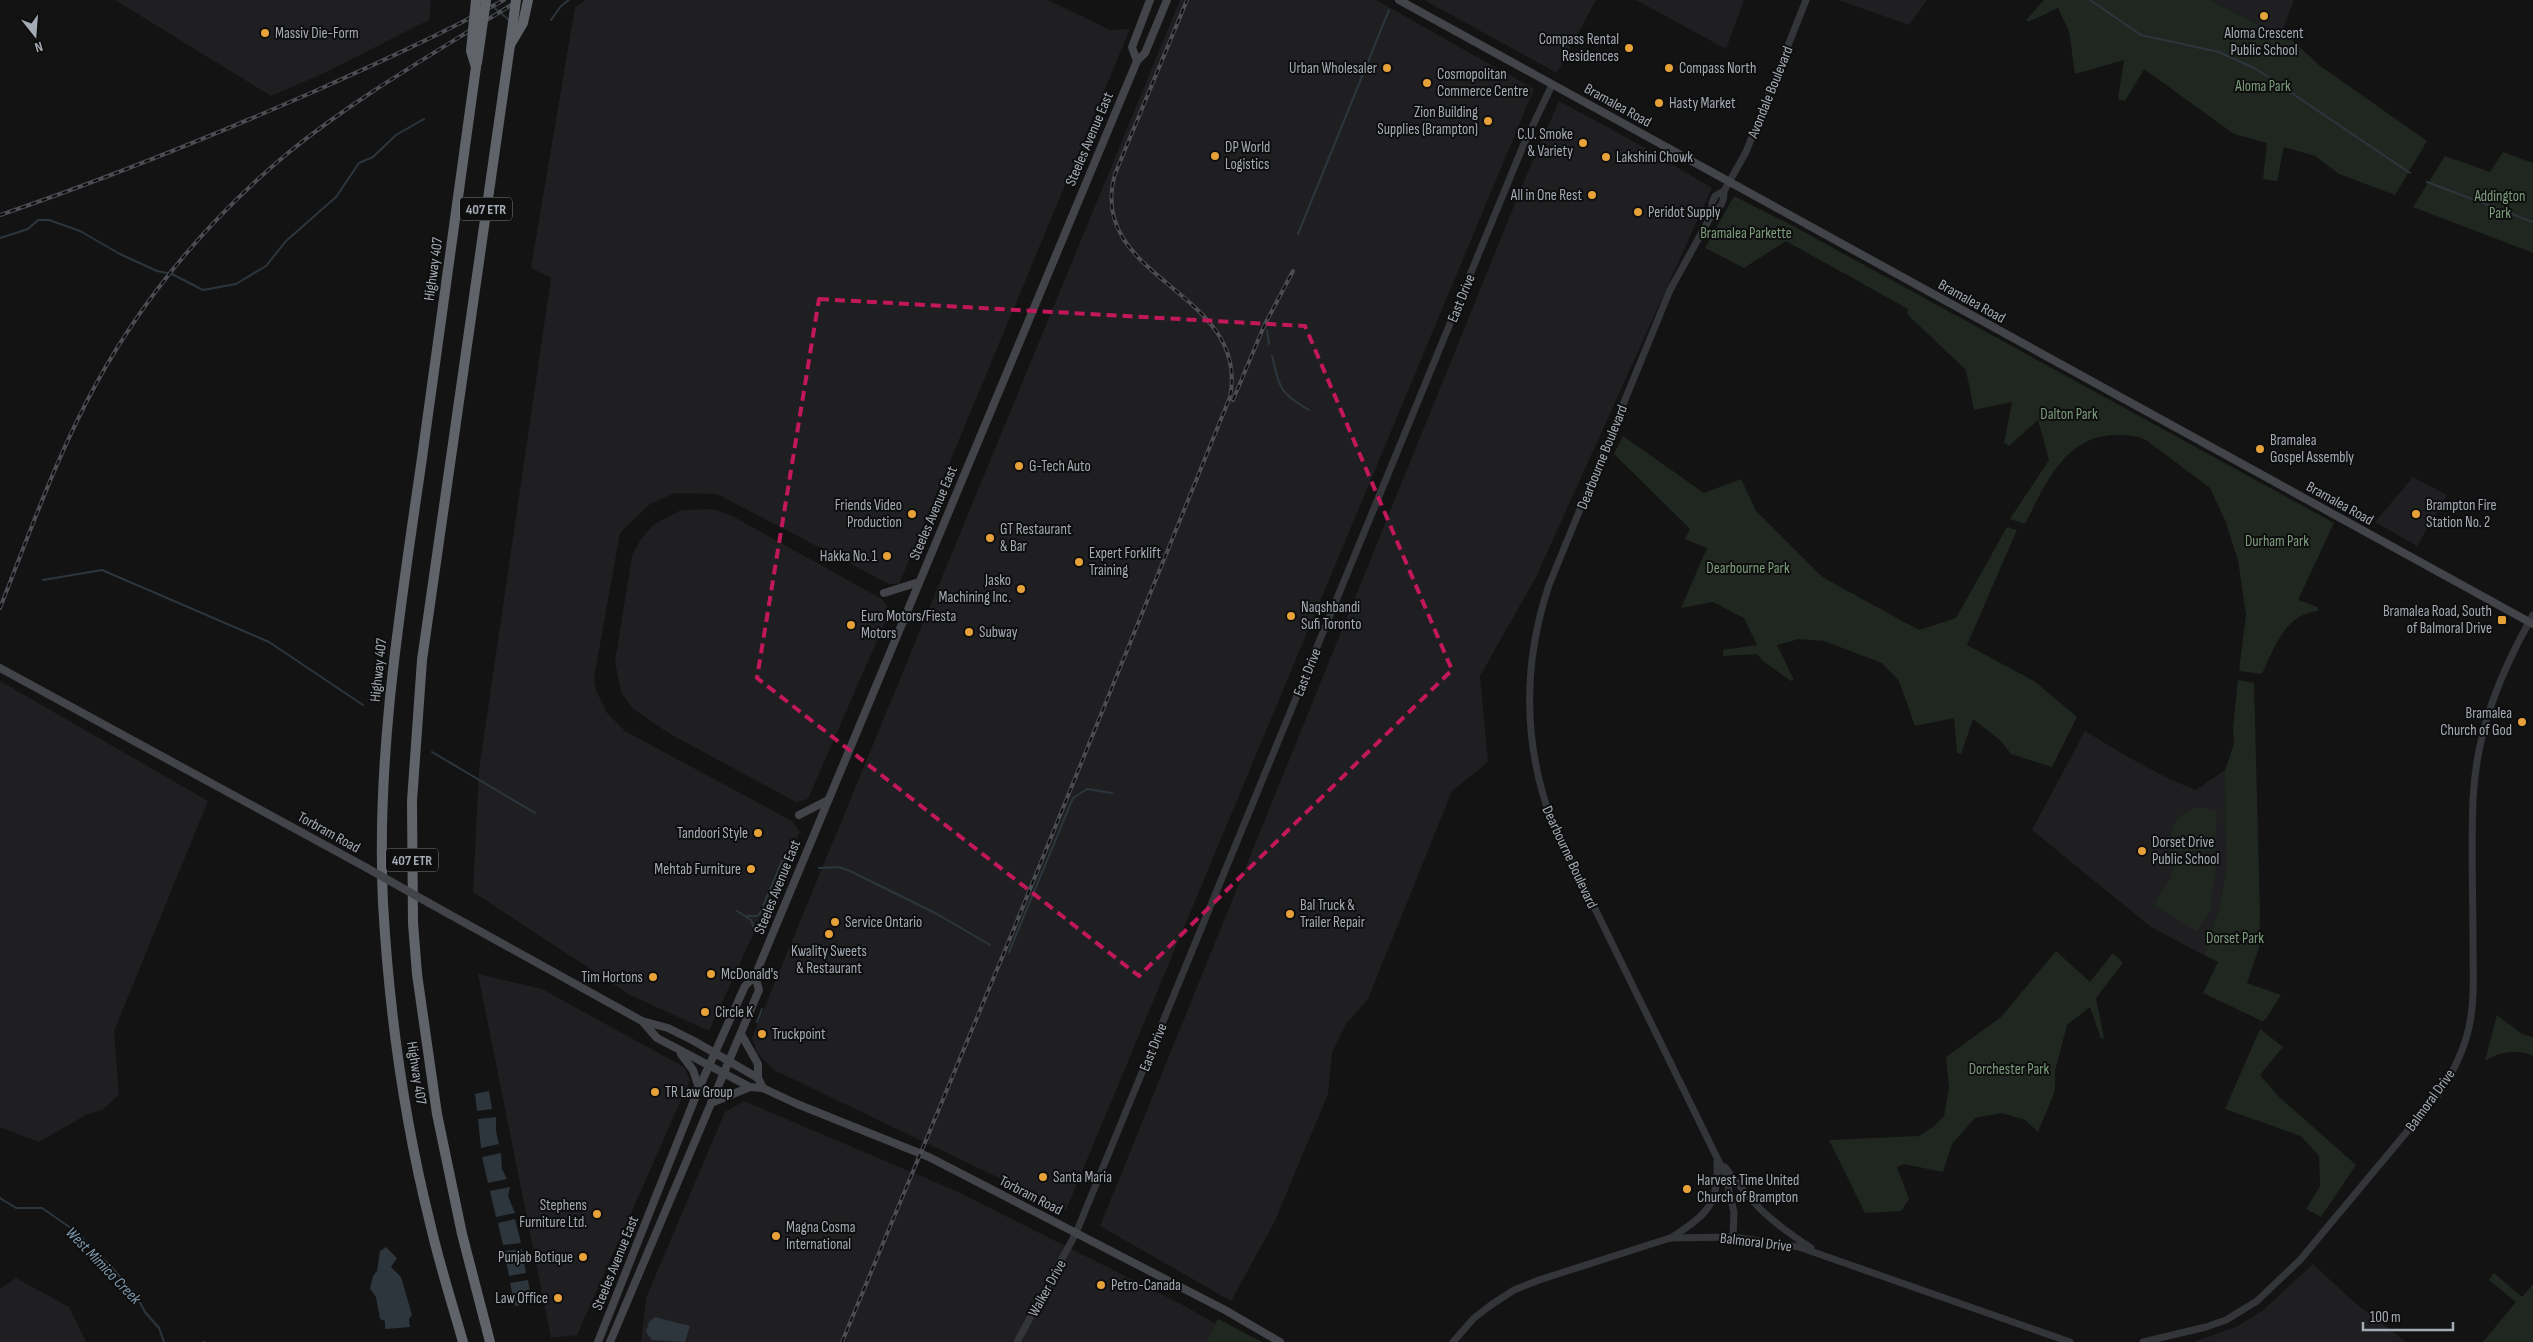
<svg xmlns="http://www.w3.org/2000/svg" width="2533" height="1342" font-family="'Sofia Sans Condensed',sans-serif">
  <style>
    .built { fill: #1f1f21 }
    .green { fill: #1f2720 }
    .water { fill: #2d363c }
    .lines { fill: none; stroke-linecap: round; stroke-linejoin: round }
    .stream { stroke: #2d363c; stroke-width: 2 }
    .tertiary { stroke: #343539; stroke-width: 7 }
    .secondary { stroke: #424449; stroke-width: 8 }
    .motorway { stroke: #60646a; stroke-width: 10 }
    .rail-casing { stroke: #4b4d52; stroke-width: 4 }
    .rail { stroke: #0e0e0f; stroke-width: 2; stroke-dasharray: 5.5; stroke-linecap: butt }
    .secondary-bridge { stroke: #424449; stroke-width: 8 }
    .motorway-bridge { stroke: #60646a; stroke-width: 10 }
    .marked { fill: none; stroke: #c2185b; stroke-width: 4; stroke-dasharray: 10 6; stroke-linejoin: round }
    .poi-dot { fill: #e6a239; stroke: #0e0e0f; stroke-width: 2 }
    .labels { text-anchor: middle; stroke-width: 4; stroke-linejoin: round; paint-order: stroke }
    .shield { fill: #0e0e0f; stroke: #787c82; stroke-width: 1 }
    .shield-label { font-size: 14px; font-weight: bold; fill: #a5abb4 }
    .poi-label { font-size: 15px; fill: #a5abb4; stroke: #0e0e0f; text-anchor: start }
    .park-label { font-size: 15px; fill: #7d9e7d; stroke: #0e0e0f }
    .street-label { font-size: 15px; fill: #a5abb4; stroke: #0e0e0f }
    .water-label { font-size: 16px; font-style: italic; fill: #7e9aad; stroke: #0e0e0f }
  </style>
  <rect width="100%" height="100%" fill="#131314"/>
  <g class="built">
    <path d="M 115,0 L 431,0 L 429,20 L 322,74 L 271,96 Z"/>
    <path d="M 586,0 L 1048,0 L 1110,30 L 1130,29 L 899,584 L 889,584 L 717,494 L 675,493 L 650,504 L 620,533 L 594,678 L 596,690 L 607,713 L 625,731 L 792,821 L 800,832 L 709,1031 L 630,995 L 473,892 L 479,770 L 551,278 L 531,268 L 575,7 Z"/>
    <path d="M 1180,0 L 1376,0 L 1534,89 L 1066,1210 L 774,1070 L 757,1053 L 752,1038 Z"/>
    <path d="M 1424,0 L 1596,0 L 1557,73 Z"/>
    <path d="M 1636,0 L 1744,0 L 1726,49 Z"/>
    <path d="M 1838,0 L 1927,0 L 1909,25 Z"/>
    <path d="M 2209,0 L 2294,0 L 2282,31 L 2277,34 Z"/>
    <path d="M 1559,101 L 1631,140 L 1712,188 L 1536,577 L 1480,676 L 1488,762 L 1452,791 L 1368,999 L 1346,1024 L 1332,1053 L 1328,1094 L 1274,1223 L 1231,1301 L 1100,1226 L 1527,174 Z"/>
    <path d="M 2413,477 L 2447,495 L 2417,546 L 2375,522 Z"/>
    <path d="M 712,509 L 732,516 L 882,599 L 887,606 L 889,613 L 808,799 L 796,802 L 670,734 L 632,708 L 621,692 L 615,662 L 632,556 L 641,539 L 653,525 L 681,510 Z"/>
    <path d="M 0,681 L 208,801 L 114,1031 L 119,1095 L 102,1110 L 86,1115 L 39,1142 L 0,1127 Z"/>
    <path d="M 2085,731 L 2128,757 L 2169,779 L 2196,790 L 2225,770 L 2226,872 L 2219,908 L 2204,955 L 2151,927 L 2032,830 Z"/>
    <path d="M 478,974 L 542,989 L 684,1067 L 690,1080 L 577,1335 L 551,1338 Z"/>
    <path d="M 744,1101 L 956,1191 L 1181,1304 L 1248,1342 L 641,1342 L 646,1298 L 725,1112 Z"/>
    <path d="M 2313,1264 L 2354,1302 L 2406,1342 L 2194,1342 L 2238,1326 L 2262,1311 Z"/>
    <path d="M 16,1278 L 69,1307 L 86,1342 L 0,1342 L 0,1289 Z"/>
  </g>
  <g class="green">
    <path d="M 2044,0 L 2209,0 L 2277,34 L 2282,31 L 2319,65 L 2427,141 L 2395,195 L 2339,174 L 2315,156 L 2284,147 L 2277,181 L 2263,179 L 2267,143 L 2234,134 L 2144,69 L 2125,101 L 2118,99 L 2124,60 L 2075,74 L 2069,31 L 2058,8 L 2028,22 L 2026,20 Z"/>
    <path d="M 2503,152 L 2533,163 L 2533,253 L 2413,207 L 2445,156 L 2490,172 Z"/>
    <path d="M 1734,196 L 1793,226 L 2334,523 L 2298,600 L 2318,607 L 2318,611 C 2285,614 2274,648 2262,674 L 2239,671 L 2246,615 L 2238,560 L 2225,520 L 2210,488 L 2146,440 C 2135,435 2127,435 2116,435 C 2065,435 2045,485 2025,524 L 2010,519 L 2049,460 L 2038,420 L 2009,446 L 2004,443 L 2012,402 L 1974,410 L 1966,370 L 1907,314 L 1908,309 L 1786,241 L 1744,268 L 1705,248 Z"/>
    <path d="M 1623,436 L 1704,493 L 1741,479 L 1756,511 L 1822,577 L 1919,630 L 1956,618 L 2007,527 L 2017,530 L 1967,645 L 2034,681 L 2077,717 L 2052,767 L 2011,754 L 2000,740 L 1973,719 L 1961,754 L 1957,753 L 1954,718 L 1915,726 L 1899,681 L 1882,663 L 1824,641 L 1799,639 L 1777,645 L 1794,680 L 1791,681 L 1763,661 L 1757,654 L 1723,656 L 1723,650 L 1757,645 L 1744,618 L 1713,602 L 1681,608 L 1707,548 L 1685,539 L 1690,529 L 1614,454 Z"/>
    <path d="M 2238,680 L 2254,683 L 2260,912 L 2259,948 L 2247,983 L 2281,995 L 2266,1019 L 2262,1021 L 2203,993 L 2218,962 L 2204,955 L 2219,908 L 2226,872 L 2225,770 L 2234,744 L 2233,728 Z"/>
    <path d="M 2198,807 L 2217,811 L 2215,851 L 2172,851 C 2167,830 2176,813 2198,807 Z"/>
    <path d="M 2175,863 L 2214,865 L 2216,868 L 2211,904 L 2213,906 L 2197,931 L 2154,905 L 2170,879 Z"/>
    <path d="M 2056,951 L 2090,982 L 2113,953 L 2123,963 L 2096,998 L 2104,1038 L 2101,1039 L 2090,1007 L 2067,1025 L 2055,1071 L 2055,1091 L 2038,1132 L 2025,1120 L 2002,1113 L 1975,1118 L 1952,1144 L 1943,1172 L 1904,1164 L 1897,1167 L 1909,1199 L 1901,1211 L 1865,1213 L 1829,1140 L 1919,1136 L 1933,1127 L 1944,1116 L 1949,1088 L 1946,1057 L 2001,1017 Z"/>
    <path d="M 2497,1015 L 2522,1034 L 2533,1037 L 2533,1056 C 2517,1048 2499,1052 2485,1061 Z"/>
    <path d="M 2260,1029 L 2283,1047 L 2260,1075 L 2278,1096 L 2356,1165 L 2321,1217 L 2306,1209 L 2320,1186 L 2319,1156 L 2301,1136 L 2225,1109 Z"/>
    <path d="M 2494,1273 L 2522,1297 L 2533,1284 L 2533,1342 L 2483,1342 L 2516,1302 L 2489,1280 Z"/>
    <path d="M 1218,1319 L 1262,1342 L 1206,1342 Z"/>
  </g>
  <g class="water">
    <path d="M 489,1091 L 492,1109 L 477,1111 L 475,1094 Z"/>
    <path d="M 496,1117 L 496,1131 L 499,1144 L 481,1148 L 478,1119 Z"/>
    <path d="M 501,1153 L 502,1169 L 507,1179 L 488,1183 L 482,1157 Z"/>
    <path d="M 510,1187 L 508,1196 L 515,1213 L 496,1217 L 490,1191 Z"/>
    <path d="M 515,1219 L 521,1243 L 503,1245 L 498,1223 Z"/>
    <path d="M 386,1247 L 397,1258 L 391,1267 L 401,1277 L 412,1315 L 409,1319 L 410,1327 L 385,1329 L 385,1321 L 380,1319 L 376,1297 L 370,1289 L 373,1276 L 377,1271 L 380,1251 Z"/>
    <path d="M 522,1249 L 526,1273 L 509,1276 L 504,1251 Z"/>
    <path d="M 528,1280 L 532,1303 L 515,1306 L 510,1283 Z"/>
    <path d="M 655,1317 L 690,1326 L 685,1342 L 652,1340 L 646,1332 L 649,1322 Z"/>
  </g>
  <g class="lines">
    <g class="stream">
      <path d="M 2090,0 L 2141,35 L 2219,52 L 2256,69 L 2410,173"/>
      <path d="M 490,4 L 509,20"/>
      <path d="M 551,20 L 561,6 L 569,0"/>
      <path d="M 2427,182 L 2533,222"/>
      <path d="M 1298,234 L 1389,10"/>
      <path d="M 0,238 L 28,229 L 38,220 L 49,220 L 80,231 L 120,254 L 157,271 L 172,274 L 203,290 L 236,284 L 266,266 L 286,241 L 336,197 L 359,163 L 373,157 L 396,135 L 424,119"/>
      <path d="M 1267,330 L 1269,344"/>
      <path d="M 1272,356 C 1280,388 1279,393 1309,410"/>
      <path d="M 43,580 L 102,570 L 269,642 L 363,705"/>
      <path d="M 432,752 L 535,813"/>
      <path d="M 819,868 L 838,867 L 848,870 L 937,914 L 990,945"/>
      <path d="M 737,911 L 751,920 L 754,928"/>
      <path d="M 747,916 L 757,916 L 760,913 L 783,859 L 786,857"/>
      <path d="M 1009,952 L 1073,798 L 1087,789 L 1112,793"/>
      <path d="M 757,1022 L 762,1009"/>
      <path d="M 0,1198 L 16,1208 L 42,1208 L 78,1233 L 95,1253 L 109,1264 L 136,1295 L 145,1312 L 159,1328 L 164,1342"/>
      <path d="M 203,1342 L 204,1342"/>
    </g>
    <g class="tertiary">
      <path d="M 1724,191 C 1724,203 1721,207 1712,214 L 1670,290 L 1549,585 C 1523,663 1523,742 1551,819 L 1725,1174 L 1734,1212 L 1733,1237"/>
      <path d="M 1712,214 L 1712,203 L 1715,196 L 1724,191 L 1746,152 L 1806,0"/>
      <path d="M 1725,1167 C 1754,1206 1770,1221 1811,1248"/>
      <path d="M 1671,1238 C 1705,1215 1719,1207 1717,1162"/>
      <path d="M 1017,1342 L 1076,1233 L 1523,146 L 1552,85"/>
      <path d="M 1453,1342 L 1474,1318 L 1491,1305 L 1514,1290 L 1539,1280 L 1670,1238 L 1733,1237 L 1799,1247 L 2070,1342"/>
      <path d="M 2143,1342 L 2206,1327 L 2226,1320 L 2257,1301 L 2300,1260 L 2440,1092 C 2453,1072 2464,1051 2469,1027 C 2475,1000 2473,972 2473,944 C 2473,896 2471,848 2473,800 C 2476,732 2500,673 2533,615"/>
    </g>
    <g class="secondary">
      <path d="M 1399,0 L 2533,624"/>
      <path d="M 1137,61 L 1132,47 L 1150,0"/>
      <path d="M 884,593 L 919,582"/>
      <path d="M 0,668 L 367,868"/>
      <path d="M 799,815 L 828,800"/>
      <path d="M 429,903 L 642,1021 L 668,1028 L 694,1041 L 758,1078 L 763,1088"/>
      <path d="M 643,1022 L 657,1038 L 750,1087 L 763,1088 L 797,1104 L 929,1157 L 1225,1310 L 1280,1342"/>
      <path d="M 741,1034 L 758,1064 L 758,1078"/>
      <path d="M 681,1054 L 693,1070 L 699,1088"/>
      <path d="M 711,1103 L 750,1087"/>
      <path d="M 598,1342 L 699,1088 L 745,986 L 755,976 L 1137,61 L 1145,53 L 1167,0"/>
      <path d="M 610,1342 L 759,990 L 755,976"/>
    </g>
    <g class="motorway">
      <path d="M 463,1342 C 452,1303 439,1263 430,1223 C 404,1119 389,1010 383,903 C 376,756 400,610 421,465 C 440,332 458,199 476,67"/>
      <path d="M 490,1342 L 462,1234 L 437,1114 L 417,974 L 413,923 L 412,801 L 422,660 L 510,45 L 523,23 L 528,0"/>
    </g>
    <g class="rail-casing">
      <g id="rail">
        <path d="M 0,215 C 106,179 210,137 313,92 C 378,63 442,34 504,0"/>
        <path d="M 1233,400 L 1264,326 L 1293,271"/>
        <path d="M 0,608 C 30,532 57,455 96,384 C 145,295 211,217 288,153 C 359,95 442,49 519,0"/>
        <path d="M 842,1342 L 1013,931 L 1230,397 C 1251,290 1085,280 1115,174 L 1187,0"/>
      </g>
    </g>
    <use href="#rail" class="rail"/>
    <path class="secondary-bridge" d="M 367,868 L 429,903"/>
    <g class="motorway-bridge">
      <path d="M 476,0 L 471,51 L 476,67"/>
      <path d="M 510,45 L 516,0"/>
      <path d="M 477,63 L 486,0"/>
    </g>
  </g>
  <path class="marked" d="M 819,299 L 1305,326 L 1452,670 L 1139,976 L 757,678 Z"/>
  <g class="poi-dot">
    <circle cx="2264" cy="16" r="5"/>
    <circle cx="265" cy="33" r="5"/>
    <circle cx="1629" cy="48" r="5"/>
    <circle cx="1387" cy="68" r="5"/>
    <circle cx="1669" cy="68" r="5"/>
    <circle cx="1427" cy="83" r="5"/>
    <circle cx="1659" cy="103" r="5"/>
    <circle cx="1488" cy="121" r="5"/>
    <circle cx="1583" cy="143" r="5"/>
    <circle cx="1215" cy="156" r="5"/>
    <circle cx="1606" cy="157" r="5"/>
    <circle cx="1592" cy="195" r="5"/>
    <circle cx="1638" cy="212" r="5"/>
    <circle cx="2260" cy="449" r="5"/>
    <circle cx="1019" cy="466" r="5"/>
    <circle cx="912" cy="514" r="5"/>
    <circle cx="2416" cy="514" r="5"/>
    <circle cx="990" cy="538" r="5"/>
    <circle cx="887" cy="556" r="5"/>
    <circle cx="1079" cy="562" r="5"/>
    <circle cx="1021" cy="589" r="5"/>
    <circle cx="1291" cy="616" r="5"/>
    <rect x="2497" y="615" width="10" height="10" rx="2.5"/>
    <circle cx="851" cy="625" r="5"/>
    <circle cx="969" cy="632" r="5"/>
    <circle cx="2522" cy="722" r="5"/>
    <circle cx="758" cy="833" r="5"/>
    <circle cx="2142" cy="851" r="5"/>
    <circle cx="751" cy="869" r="5"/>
    <circle cx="1290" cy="914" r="5"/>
    <circle cx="835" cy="922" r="5"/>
    <circle cx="829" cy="934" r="5"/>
    <circle cx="711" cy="974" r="5"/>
    <circle cx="653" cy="977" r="5"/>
    <circle cx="705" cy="1012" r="5"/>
    <circle cx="762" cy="1034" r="5"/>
    <circle cx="655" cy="1092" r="5"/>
    <circle cx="1043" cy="1177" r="5"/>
    <circle cx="1687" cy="1189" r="5"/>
    <circle cx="597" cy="1214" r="5"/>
    <circle cx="776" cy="1236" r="5"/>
    <circle cx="583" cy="1257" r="5"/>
    <circle cx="1101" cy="1285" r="5"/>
    <circle cx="558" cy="1298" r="5"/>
  </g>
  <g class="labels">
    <g class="shield">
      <rect x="460" y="197.5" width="52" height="23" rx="4"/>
      <rect x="386" y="848.5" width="52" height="23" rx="4"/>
    </g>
    <g class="shield-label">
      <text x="486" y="214">407 ETR</text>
      <text x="412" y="865">407 ETR</text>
    </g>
    <g class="poi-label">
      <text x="275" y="38">Massiv Die-Form</text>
      <text x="2264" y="38" text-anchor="middle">Aloma Crescent<tspan x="2264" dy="17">Public School</tspan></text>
      <text x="1619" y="44" text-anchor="end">Compass Rental<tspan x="1619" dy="17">Residences</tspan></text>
      <text x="1377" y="73" text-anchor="end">Urban Wholesaler</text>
      <text x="1679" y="73">Compass North</text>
      <text x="1437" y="79">Cosmopolitan<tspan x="1437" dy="17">Commerce Centre</tspan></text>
      <text x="1669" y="108">Hasty Market</text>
      <text x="1478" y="117" text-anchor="end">Zion Building<tspan x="1478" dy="17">Supplies (Brampton)</tspan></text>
      <text x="1573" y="139" text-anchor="end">C.U. Smoke<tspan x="1573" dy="17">&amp; Variety</tspan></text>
      <text x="1225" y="152">DP World<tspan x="1225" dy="17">Logistics</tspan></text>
      <text x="1616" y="162">Lakshini Chowk</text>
      <text x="1582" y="200" text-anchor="end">All in One Rest</text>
      <text x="1648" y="217">Peridot Supply</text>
      <text x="2270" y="445">Bramalea<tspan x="2270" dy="17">Gospel Assembly</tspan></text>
      <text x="1029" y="471">G-Tech Auto</text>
      <text x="902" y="510" text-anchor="end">Friends Video<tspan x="902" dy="17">Production</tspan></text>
      <text x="2426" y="510">Brampton Fire<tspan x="2426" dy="17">Station No. 2</tspan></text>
      <text x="1000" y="534">GT Restaurant<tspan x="1000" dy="17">&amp; Bar</tspan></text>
      <text x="1089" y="558">Expert Forklift<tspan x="1089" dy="17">Training</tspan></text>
      <text x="877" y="561" text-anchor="end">Hakka No. 1</text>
      <text x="1011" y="585" text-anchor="end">Jasko<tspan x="1011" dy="17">Machining Inc.</tspan></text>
      <text x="1301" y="612">Naqshbandi<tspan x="1301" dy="17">Sufi Toronto</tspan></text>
      <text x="2492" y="616" text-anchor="end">Bramalea Road, South<tspan x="2492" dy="17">of Balmoral Drive</tspan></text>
      <text x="861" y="621">Euro Motors/Fiesta<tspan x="861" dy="17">Motors</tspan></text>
      <text x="979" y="637">Subway</text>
      <text x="2512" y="718" text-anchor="end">Bramalea<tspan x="2512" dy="17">Church of God</tspan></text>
      <text x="748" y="838" text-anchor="end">Tandoori Style</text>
      <text x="2152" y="847">Dorset Drive<tspan x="2152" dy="17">Public School</tspan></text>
      <text x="741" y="874" text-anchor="end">Mehtab Furniture</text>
      <text x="1300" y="910">Bal Truck &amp;<tspan x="1300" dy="17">Trailer Repair</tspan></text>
      <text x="845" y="927">Service Ontario</text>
      <text x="829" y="956" text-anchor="middle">Kwality Sweets<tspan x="829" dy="17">&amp; Restaurant</tspan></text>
      <text x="721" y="979">McDonald's</text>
      <text x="643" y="982" text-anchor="end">Tim Hortons</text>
      <text x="715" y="1017">Circle K</text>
      <text x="772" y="1039">Truckpoint</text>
      <text x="665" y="1097">TR Law Group</text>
      <text x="1053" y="1182">Santa Maria</text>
      <text x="1697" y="1185">Harvest Time United<tspan x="1697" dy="17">Church of Brampton</tspan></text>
      <text x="587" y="1210" text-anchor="end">Stephens<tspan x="587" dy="17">Furniture Ltd.</tspan></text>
      <text x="786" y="1232">Magna Cosma<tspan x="786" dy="17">International</tspan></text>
      <text x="573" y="1262" text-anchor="end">Punjab Botique</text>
      <text x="1111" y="1290">Petro-Canada</text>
      <text x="548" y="1303" text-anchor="end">Law Office</text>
    </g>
    <g class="park-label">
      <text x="2263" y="91">Aloma Park</text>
      <text x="2500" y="201">Addington<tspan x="2500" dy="17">Park</tspan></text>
      <text x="1746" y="238">Bramalea Parkette</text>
      <text x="2069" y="419">Dalton Park</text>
      <text x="2277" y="546">Durham Park</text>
      <text x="1748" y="573">Dearbourne Park</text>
      <text x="2235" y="943">Dorset Park</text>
      <text x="2009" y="1074">Dorchester Park</text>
    </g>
    <g class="street-label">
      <text transform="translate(1770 92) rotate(-68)" y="5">Avondale Boulevard</text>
      <text transform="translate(1618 105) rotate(29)" y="5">Bramalea Road</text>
      <text transform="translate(1089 139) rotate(-67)" y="5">Steeles Avenue East</text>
      <text transform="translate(433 269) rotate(-82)" y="5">Highway 407</text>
      <text transform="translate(1461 298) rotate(-68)" y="5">East Drive</text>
      <text transform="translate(1972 301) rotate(29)" y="5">Bramalea Road</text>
      <text transform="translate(1602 457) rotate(-68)" y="5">Dearbourne Boulevard</text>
      <text transform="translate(2340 503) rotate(29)" y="5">Bramalea Road</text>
      <text transform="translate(933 513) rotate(-67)" y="5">Steeles Avenue East</text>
      <text transform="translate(378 670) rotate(-84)" y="5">Highway 407</text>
      <text transform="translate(1307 672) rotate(-68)" y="5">East Drive</text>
      <text transform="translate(329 832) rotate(29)" y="5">Torbram Road</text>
      <text transform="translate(1570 857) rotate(65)" y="5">Dearbourne Boulevard</text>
      <text transform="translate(777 887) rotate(-68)" y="5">Steeles Avenue East</text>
      <text transform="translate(1153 1047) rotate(-68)" y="5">East Drive</text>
      <text transform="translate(417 1073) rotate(81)" y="5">Highway 407</text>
      <text transform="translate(2430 1100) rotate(-54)" y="5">Balmoral Drive</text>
      <text transform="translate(1031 1195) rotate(27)" y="5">Torbram Road</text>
      <text transform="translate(1756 1242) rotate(7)" y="5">Balmoral Drive</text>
      <text transform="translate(615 1263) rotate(-68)" y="5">Steeles Avenue East</text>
      <text transform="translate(1047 1288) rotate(-61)" y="5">Walker Drive</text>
    </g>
    <g class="water-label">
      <text transform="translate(104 1265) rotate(46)" y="6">West Mimico Creek</text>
    </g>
  </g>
  <g transform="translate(35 35) rotate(163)" stroke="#0e0e0f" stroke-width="4" paint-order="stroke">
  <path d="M0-4L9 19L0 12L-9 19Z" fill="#a5abb4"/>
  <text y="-8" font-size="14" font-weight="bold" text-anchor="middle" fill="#a5abb4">N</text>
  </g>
  <path d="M2363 1322v8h90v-8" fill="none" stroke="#a5abb4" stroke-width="2.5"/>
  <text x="2370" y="1322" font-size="15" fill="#a5abb4" stroke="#0e0e0f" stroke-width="4" paint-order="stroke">100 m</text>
</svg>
